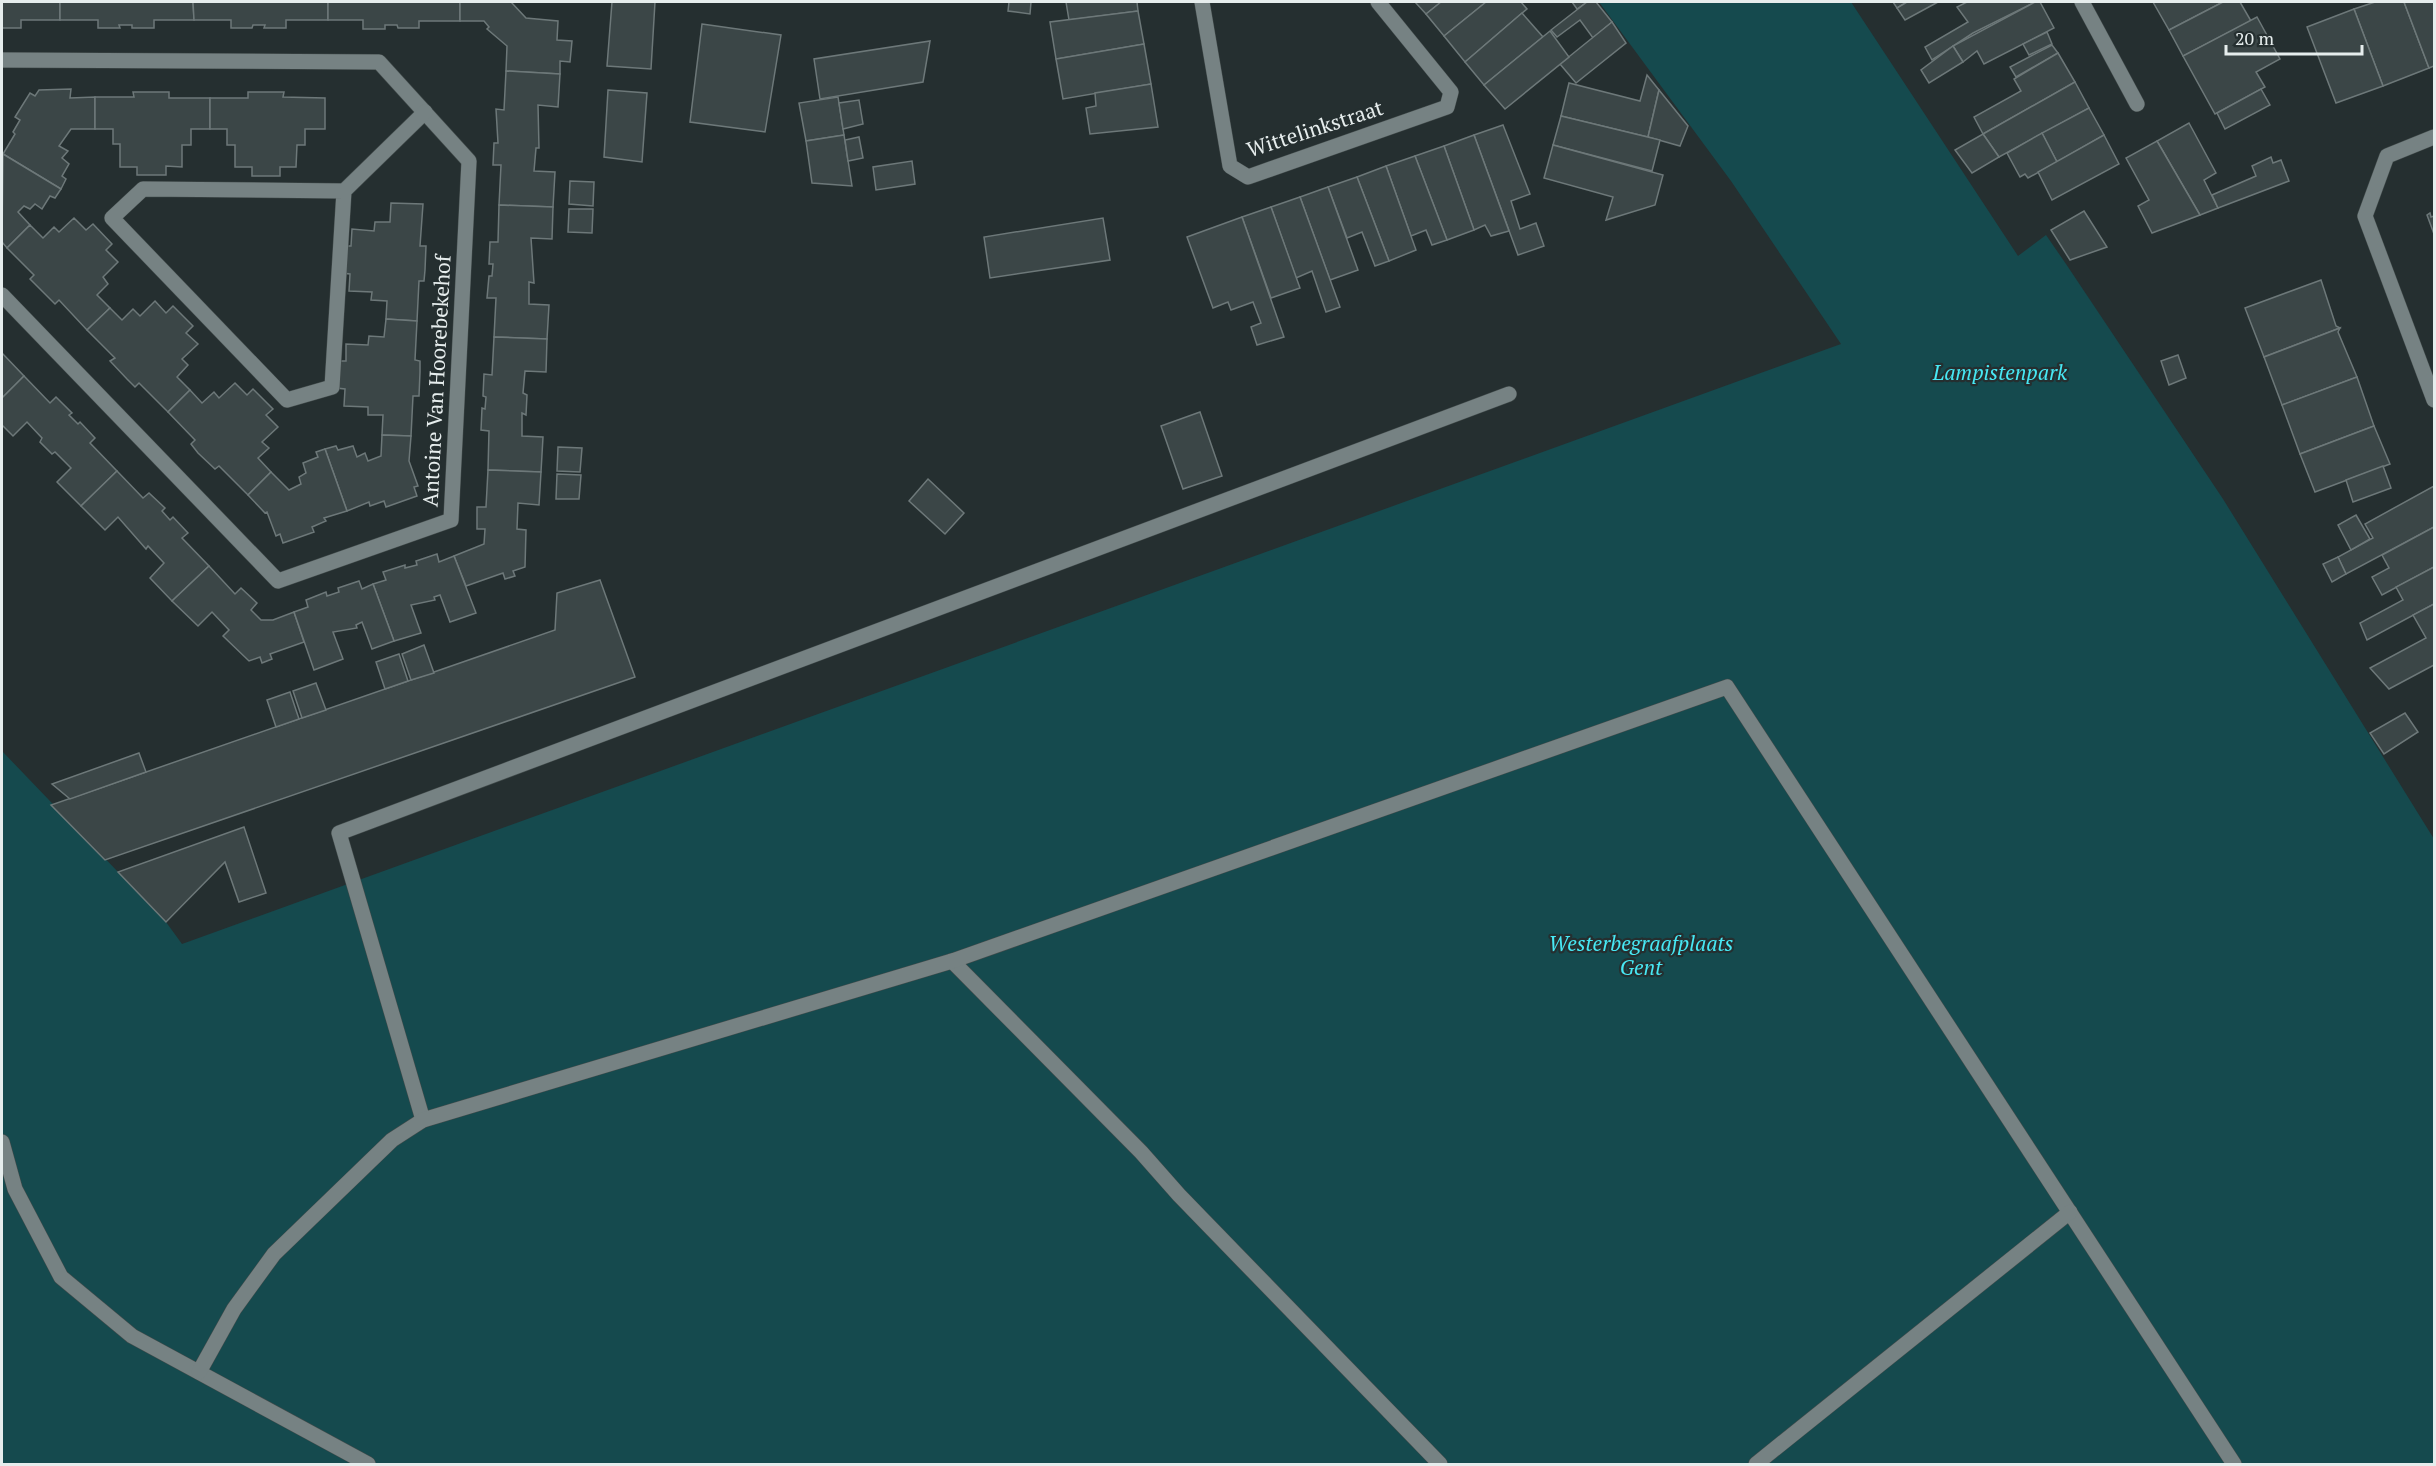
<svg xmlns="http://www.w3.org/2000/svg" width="2436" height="1466" font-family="'PT Serif',serif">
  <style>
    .green { fill: #154a4e }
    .building { fill: #3b4647; stroke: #6d7879; stroke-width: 1.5 }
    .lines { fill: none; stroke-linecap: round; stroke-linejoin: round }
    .minor-casing { stroke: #424b4b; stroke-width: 16 }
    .minor { stroke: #768283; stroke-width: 15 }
    .labels { text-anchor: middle; stroke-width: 4.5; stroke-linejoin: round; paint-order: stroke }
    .street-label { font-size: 21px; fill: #e6eded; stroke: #252f30 }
    .park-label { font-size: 21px; font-style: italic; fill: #47e8f4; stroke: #252f30 }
  </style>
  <rect width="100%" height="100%" fill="#252f30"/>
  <path class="green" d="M 1599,2 L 1851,2 L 2018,256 L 2046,235 L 2066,264 L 2223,499 L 2434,839 L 2434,1464 L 2,1464 L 2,751 L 166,922 L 182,944 L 1841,344 L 1731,181 Z"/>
  <g class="building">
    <path d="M 2,2 L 60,2 L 60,20 L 21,20 L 21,28 L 2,28 Z"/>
    <path d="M 60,2 L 193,2 L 194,20 L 154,20 L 154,28 L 132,28 L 132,25 L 119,25 L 120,28 L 98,28 L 98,20 L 60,20 Z"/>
    <path d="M 193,2 L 328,2 L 328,20 L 286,20 L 286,28 L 264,28 L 265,25 L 253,25 L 252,28 L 231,28 L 231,20 L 194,20 Z"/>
    <path d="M 328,2 L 460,2 L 460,21 L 419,21 L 419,28 L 398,28 L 397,25 L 385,25 L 385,29 L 363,29 L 363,20 L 328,20 Z"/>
    <path d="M 460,2 L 511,2 L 526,18 L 558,21 L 557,40 L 572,41 L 570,62 L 560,61 L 560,74 L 506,71 L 507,46 L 487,29 L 489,27 L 484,21 L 460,21 Z"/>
    <path d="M 612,2 L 655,2 L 651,69 L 607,66 Z"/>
    <path d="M 1009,2 L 1031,2 L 1030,14 L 1008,11 Z"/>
    <path d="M 1066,2 L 1137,2 L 1138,11 L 1069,20 Z"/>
    <path d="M 1415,2 L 1441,2 L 1426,14 Z"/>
    <path d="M 1441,2 L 1486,2 L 1444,36 L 1426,14 Z"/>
    <path d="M 1486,2 L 1521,2 L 1527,9 L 1465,62 L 1444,36 Z"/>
    <path d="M 1572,2 L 1587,2 L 1577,9 Z"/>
    <path d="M 1587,2 L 1596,2 L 1612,22 L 1593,38 L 1580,20 L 1557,37 L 1551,30 Z"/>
    <path d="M 1893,2 L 1907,2 L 1897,8 Z"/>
    <path d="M 1907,2 L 1938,2 L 1905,20 L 1897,8 Z"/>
    <path d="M 1967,2 L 2035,2 L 1973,33 L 1932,60 L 1925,47 L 1968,22 L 1957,7 Z"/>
    <path d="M 2035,2 L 2040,2 L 2054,28 L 1984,64 L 1977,51 L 1963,62 L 1953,46 Z"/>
    <path d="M 2153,2 L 2223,2 L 2169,30 Z"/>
    <path d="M 2223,2 L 2240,2 L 2251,21 L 2183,56 L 2169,30 Z"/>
    <path d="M 2375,2 L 2404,2 L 2429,68 L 2383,86 L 2354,9 Z"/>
    <path d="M 2404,2 L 2434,2 L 2434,66 L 2429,68 Z"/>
    <path d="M 2354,9 L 2383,86 L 2336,103 L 2307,27 Z"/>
    <path d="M 1138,11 L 1144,44 L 1056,59 L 1050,22 Z"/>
    <path d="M 1522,13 L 1543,37 L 1484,85 L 1465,62 Z"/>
    <path d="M 2257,17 L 2280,59 L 2256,72 L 2265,87 L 2215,114 L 2183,56 Z"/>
    <path d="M 1612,22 L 1626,43 L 1576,83 L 1560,64 Z"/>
    <path d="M 702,24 L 781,35 L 765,132 L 690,122 Z"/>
    <path d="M 1550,31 L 1569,57 L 1505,109 L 1484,85 Z"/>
    <path d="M 2047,32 L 2052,44 L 2029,55 L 2023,44 Z"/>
    <path d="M 930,41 L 923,82 L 820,99 L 814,59 Z"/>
    <path d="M 1144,44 L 1151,84 L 1063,99 L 1056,59 Z"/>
    <path d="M 2052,45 L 2058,53 L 2016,77 L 2010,67 Z"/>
    <path d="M 1953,46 L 1963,62 L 1929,83 L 1921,70 Z"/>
    <path d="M 2058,53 L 2075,82 L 1983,134 L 1974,117 L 2021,91 L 2014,79 Z"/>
    <path d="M 506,71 L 560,74 L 558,107 L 538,105 L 539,148 L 536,148 L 534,171 L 555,172 L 553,207 L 499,205 L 501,165 L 493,165 L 494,143 L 498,143 L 496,109 L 504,110 Z"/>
    <path d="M 1647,75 L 1659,90 L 1648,137 L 1561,116 L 1569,83 L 1640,101 Z"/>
    <path d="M 2075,82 L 2089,108 L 1999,157 L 1983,134 Z"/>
    <path d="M 1151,84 L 1158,127 L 1090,134 L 1086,108 L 1096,106 L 1095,93 Z"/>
    <path d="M 71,89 L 70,98 L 95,97 L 95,129 L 71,129 L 59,146 L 68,151 L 62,158 L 69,164 L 62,176 L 66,179 L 61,189 L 3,154 L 15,134 L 13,132 L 20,120 L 15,117 L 30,93 L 35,96 L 39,90 Z"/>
    <path d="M 2261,89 L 2270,105 L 2225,129 L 2217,113 Z"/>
    <path d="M 608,90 L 647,93 L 642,162 L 604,157 Z"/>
    <path d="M 1659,90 L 1688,126 L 1680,146 L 1648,137 Z"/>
    <path d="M 133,92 L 169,92 L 169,98 L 210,98 L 210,129 L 191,129 L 191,145 L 182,145 L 182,167 L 166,166 L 166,175 L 137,175 L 137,167 L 120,167 L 120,144 L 113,144 L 113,129 L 95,129 L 95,97 L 134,97 Z"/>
    <path d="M 248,92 L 284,92 L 283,97 L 325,98 L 325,129 L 305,129 L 305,145 L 297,145 L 296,167 L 280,167 L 280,176 L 252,176 L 252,167 L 235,167 L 235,145 L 227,145 L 227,129 L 210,129 L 210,98 L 248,98 Z"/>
    <path d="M 838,97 L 844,135 L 806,141 L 799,103 Z"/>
    <path d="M 859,100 L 863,124 L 843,129 L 839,103 Z"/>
    <path d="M 2089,108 L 2104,135 L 2057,162 L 2042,133 Z"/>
    <path d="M 1561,116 L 1660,140 L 1652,171 L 1553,145 Z"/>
    <path d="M 2189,123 L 2216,173 L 2204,180 L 2218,208 L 2200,215 L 2157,141 Z"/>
    <path d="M 1503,125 L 1530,194 L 1511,201 L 1520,229 L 1536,223 L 1544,246 L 1518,255 L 1474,135 Z"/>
    <path d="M 2042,133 L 2057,162 L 2028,178 L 2025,174 L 2020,177 L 2007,153 Z"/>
    <path d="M 1983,134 L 1999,157 L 1972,173 L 1955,150 Z"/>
    <path d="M 844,135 L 852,186 L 812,183 L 806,141 Z"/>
    <path d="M 1474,135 L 1509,231 L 1491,236 L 1485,225 L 1474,230 L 1444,146 Z"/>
    <path d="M 2104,135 L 2119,164 L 2052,200 L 2038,172 Z"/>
    <path d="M 859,137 L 863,158 L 848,161 L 845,140 Z"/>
    <path d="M 2157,141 L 2200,215 L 2152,233 L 2138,206 L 2149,200 L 2126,158 Z"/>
    <path d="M 1553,145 L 1663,175 L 1655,205 L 1606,220 L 1613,197 L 1544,178 Z"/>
    <path d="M 1444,146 L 1474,230 L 1447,240 L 1415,156 Z"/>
    <path d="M 3,154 L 61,189 L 55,198 L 50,196 L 42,209 L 35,204 L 30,209 L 24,206 L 18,212 L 30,225 L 7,248 L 2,242 Z"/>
    <path d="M 1415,156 L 1447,240 L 1432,245 L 1426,230 L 1411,236 L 1386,166 Z"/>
    <path d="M 2271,157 L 2273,163 L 2281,160 L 2289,181 L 2218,208 L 2212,195 L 2256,176 L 2252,166 Z"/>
    <path d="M 912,161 L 915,184 L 876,190 L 873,167 Z"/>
    <path d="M 1386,166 L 1416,250 L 1389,261 L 1357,177 Z"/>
    <path d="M 1357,177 L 1389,261 L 1375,266 L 1362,232 L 1347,238 L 1328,187 Z"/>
    <path d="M 570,181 L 594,182 L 593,206 L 569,204 Z"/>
    <path d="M 1328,187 L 1358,270 L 1330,280 L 1300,197 Z"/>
    <path d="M 1300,197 L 1340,307 L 1326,312 L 1312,271 L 1296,278 L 1271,207 Z"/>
    <path d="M 391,203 L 423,204 L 420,246 L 426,246 L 425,270 L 424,281 L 419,281 L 417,321 L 386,319 L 387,301 L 371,300 L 372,292 L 349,291 L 350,274 L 341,273 L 342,246 L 351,246 L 352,229 L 374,231 L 375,222 L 390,222 Z"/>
    <path d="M 499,205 L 553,207 L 552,239 L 531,238 L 534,283 L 529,282 L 529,304 L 549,305 L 547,339 L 494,337 L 496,298 L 487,298 L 489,276 L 492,276 L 493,264 L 489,264 L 490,242 L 498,242 Z"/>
    <path d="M 1271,207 L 1300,288 L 1271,298 L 1242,217 Z"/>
    <path d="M 569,209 L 593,209 L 592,233 L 568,232 Z"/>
    <path d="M 2084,211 L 2107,247 L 2070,260 L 2051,230 Z"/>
    <path d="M 2430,213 L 2431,217 L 2434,216 L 2434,234 L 2427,215 Z"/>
    <path d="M 1242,217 L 1284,337 L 1257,345 L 1251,327 L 1261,323 L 1253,302 L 1231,310 L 1228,302 L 1213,308 L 1187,237 Z"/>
    <path d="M 74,218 L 86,230 L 93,224 L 112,244 L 106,250 L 118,262 L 103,277 L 108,284 L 97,295 L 110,308 L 87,330 L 59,300 L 55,304 L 30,279 L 34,275 L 7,248 L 30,225 L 43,238 L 54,227 L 59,232 Z"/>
    <path d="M 1103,218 L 1110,260 L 990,278 L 984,237 Z"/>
    <path d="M 2321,280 L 2336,326 L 2340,328 L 2264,357 L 2245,308 Z"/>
    <path d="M 155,301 L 166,313 L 173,306 L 193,326 L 186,333 L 198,344 L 182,359 L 188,365 L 177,377 L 190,390 L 168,412 L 139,383 L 135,387 L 127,379 L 110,361 L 115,358 L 87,330 L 110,308 L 122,320 L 133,309 L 140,316 Z"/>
    <path d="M 386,319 L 417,321 L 415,360 L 420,361 L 420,372 L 419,396 L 413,396 L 411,436 L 382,435 L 383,415 L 368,415 L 368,407 L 344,406 L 345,389 L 336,388 L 337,361 L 346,361 L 346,344 L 368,345 L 369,336 L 384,337 Z"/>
    <path d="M 2340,328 L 2338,332 L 2357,377 L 2282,405 L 2264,357 Z"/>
    <path d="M 494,337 L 547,339 L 546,372 L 525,371 L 523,393 L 527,395 L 526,415 L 522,413 L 522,436 L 543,437 L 541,472 L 488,470 L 489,431 L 481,430 L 482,408 L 485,409 L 486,397 L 483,396 L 484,374 L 492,375 Z"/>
    <path d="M 2,353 L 24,376 L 2,398 Z"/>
    <path d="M 2178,355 L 2186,378 L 2169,385 L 2161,361 Z"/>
    <path d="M 24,376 L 50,403 L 56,397 L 72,413 L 69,415 L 78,424 L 80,422 L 95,438 L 90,443 L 117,471 L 81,506 L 57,482 L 71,468 L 55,452 L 52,454 L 40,442 L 42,438 L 27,422 L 13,436 L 2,425 L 2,398 Z"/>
    <path d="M 2357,377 L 2374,426 L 2300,454 L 2282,405 Z"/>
    <path d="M 235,383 L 247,395 L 253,389 L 273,409 L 266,415 L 278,427 L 262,442 L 269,448 L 258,458 L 271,472 L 248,495 L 219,466 L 215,469 L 198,453 L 191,444 L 195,440 L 168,412 L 190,390 L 202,403 L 214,392 L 219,398 Z"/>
    <path d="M 1200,412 L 1222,476 L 1183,489 L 1161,426 Z"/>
    <path d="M 2374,426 L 2390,464 L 2315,492 L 2300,454 Z"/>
    <path d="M 382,435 L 411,436 L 409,461 L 418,486 L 414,487 L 417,496 L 386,507 L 384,501 L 370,506 L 369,502 L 347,511 L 325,449 L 336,446 L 338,450 L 353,446 L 357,457 L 365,453 L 368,461 L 381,456 Z"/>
    <path d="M 558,447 L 582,448 L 580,472 L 557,471 Z"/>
    <path d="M 325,449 L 347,511 L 324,518 L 326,521 L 312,527 L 314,532 L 283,543 L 280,534 L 276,536 L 267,512 L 265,513 L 248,495 L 271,472 L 289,490 L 301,484 L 299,477 L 306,473 L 303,463 L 318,457 L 316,452 Z"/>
    <path d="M 2383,466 L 2391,488 L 2353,502 L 2346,480 Z"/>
    <path d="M 488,470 L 541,472 L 539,505 L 518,503 L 517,529 L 526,530 L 525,567 L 513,571 L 515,576 L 505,579 L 503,573 L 466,586 L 454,556 L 484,544 L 485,529 L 477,529 L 477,507 L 486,507 Z"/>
    <path d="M 117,471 L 143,498 L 149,493 L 165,508 L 162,511 L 170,520 L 173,517 L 188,533 L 182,538 L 209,566 L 172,601 L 150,578 L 164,563 L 148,546 L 146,549 L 118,517 L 105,530 L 81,506 Z"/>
    <path d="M 557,474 L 581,475 L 579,499 L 556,499 Z"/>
    <path d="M 928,479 L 964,513 L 945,534 L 909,501 Z"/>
    <path d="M 2434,486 L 2434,527 L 2346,574 L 2338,557 L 2373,538 L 2365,524 Z"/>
    <path d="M 2356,515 L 2370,539 L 2351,550 L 2338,525 Z"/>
    <path d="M 2434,527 L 2434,567 L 2382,595 L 2372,577 L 2389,568 L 2382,555 Z"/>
    <path d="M 437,554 L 439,562 L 454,556 L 476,613 L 450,622 L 440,595 L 434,597 L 435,600 L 411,605 L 421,633 L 394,641 L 373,584 L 386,580 L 383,572 L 405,565 L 405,568 L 417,565 L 416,561 Z"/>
    <path d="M 2338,557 L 2346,574 L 2332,582 L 2323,564 Z"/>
    <path d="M 209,566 L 235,594 L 241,588 L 257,603 L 251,610 L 261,620 L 273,620 L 294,612 L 304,642 L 270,654 L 272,659 L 262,663 L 260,657 L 249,661 L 223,636 L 229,630 L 212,612 L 198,626 L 172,601 Z"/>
    <path d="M 2434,567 L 2434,604 L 2367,640 L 2360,623 L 2403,600 L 2396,587 Z"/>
    <path d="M 600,580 L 635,677 L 105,860 L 51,805 L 555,630 L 557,593 Z"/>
    <path d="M 359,581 L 362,589 L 373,584 L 394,641 L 372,649 L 362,622 L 356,625 L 357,628 L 333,632 L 343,659 L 314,670 L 294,612 L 308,607 L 306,600 L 326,592 L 327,596 L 339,592 L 338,588 Z"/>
    <path d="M 2434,604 L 2434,665 L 2389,689 L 2370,668 L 2426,638 L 2413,615 Z"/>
    <path d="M 424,645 L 434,673 L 411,680 L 402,654 Z"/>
    <path d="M 399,654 L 408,681 L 385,689 L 376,662 Z"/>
    <path d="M 316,683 L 326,710 L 302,718 L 293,691 Z"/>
    <path d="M 290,692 L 299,719 L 276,727 L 267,700 Z"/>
    <path d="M 2405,713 L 2418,732 L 2384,754 L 2370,733 Z"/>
    <path d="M 139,753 L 146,772 L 70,799 L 52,784 Z"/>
    <path d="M 244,827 L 266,893 L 239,902 L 225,862 L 166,922 L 118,872 Z"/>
  </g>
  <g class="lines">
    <g class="minor-casing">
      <g id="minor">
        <path d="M 1202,2 L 1230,166 L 1248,177 L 1447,107 L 1451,92 L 1378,2"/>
        <path d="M 2082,2 L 2137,104"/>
        <path d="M 2,60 L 379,62 L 469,161 L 451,520 L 278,581 L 2,295"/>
        <path d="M 2434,137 L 2387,156 L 2365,216 L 2434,400"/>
        <path d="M 344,191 L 332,387 L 287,400 L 112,218 L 143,189 L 344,191 L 425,112"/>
        <path d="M 952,961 L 1141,1152 L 1179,1195 L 1440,1464"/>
        <path d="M 423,1120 L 339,833 L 1509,394"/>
        <path d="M 2,1142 L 15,1189 L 61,1277 L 132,1336 L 368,1464"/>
        <path d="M 199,1372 L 234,1309 L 274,1254 L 392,1140 L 423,1120 L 952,961 L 1727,687 L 2234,1464"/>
        <path d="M 1756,1464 L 2070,1212"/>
      </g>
    </g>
    <use href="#minor" class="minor"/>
  </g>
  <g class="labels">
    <g class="street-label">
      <text transform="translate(1315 129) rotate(-18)" y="7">Wittelinkstraat</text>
      <text transform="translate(437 381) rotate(-87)" y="7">Antoine Van Hoorebekehof</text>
    </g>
    <g class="park-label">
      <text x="2000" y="380">Lampistenpark</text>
      <text x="1641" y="951">Westerbegraafplaats<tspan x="1641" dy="24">Gent</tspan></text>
    </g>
  </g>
  <rect width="2436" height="1466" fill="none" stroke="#e6eded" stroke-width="6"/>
  <path d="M2226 45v9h136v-9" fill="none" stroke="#e6eded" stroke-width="3"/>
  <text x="2235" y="45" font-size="18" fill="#e6eded" stroke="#252f30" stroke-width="4.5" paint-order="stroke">20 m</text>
</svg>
